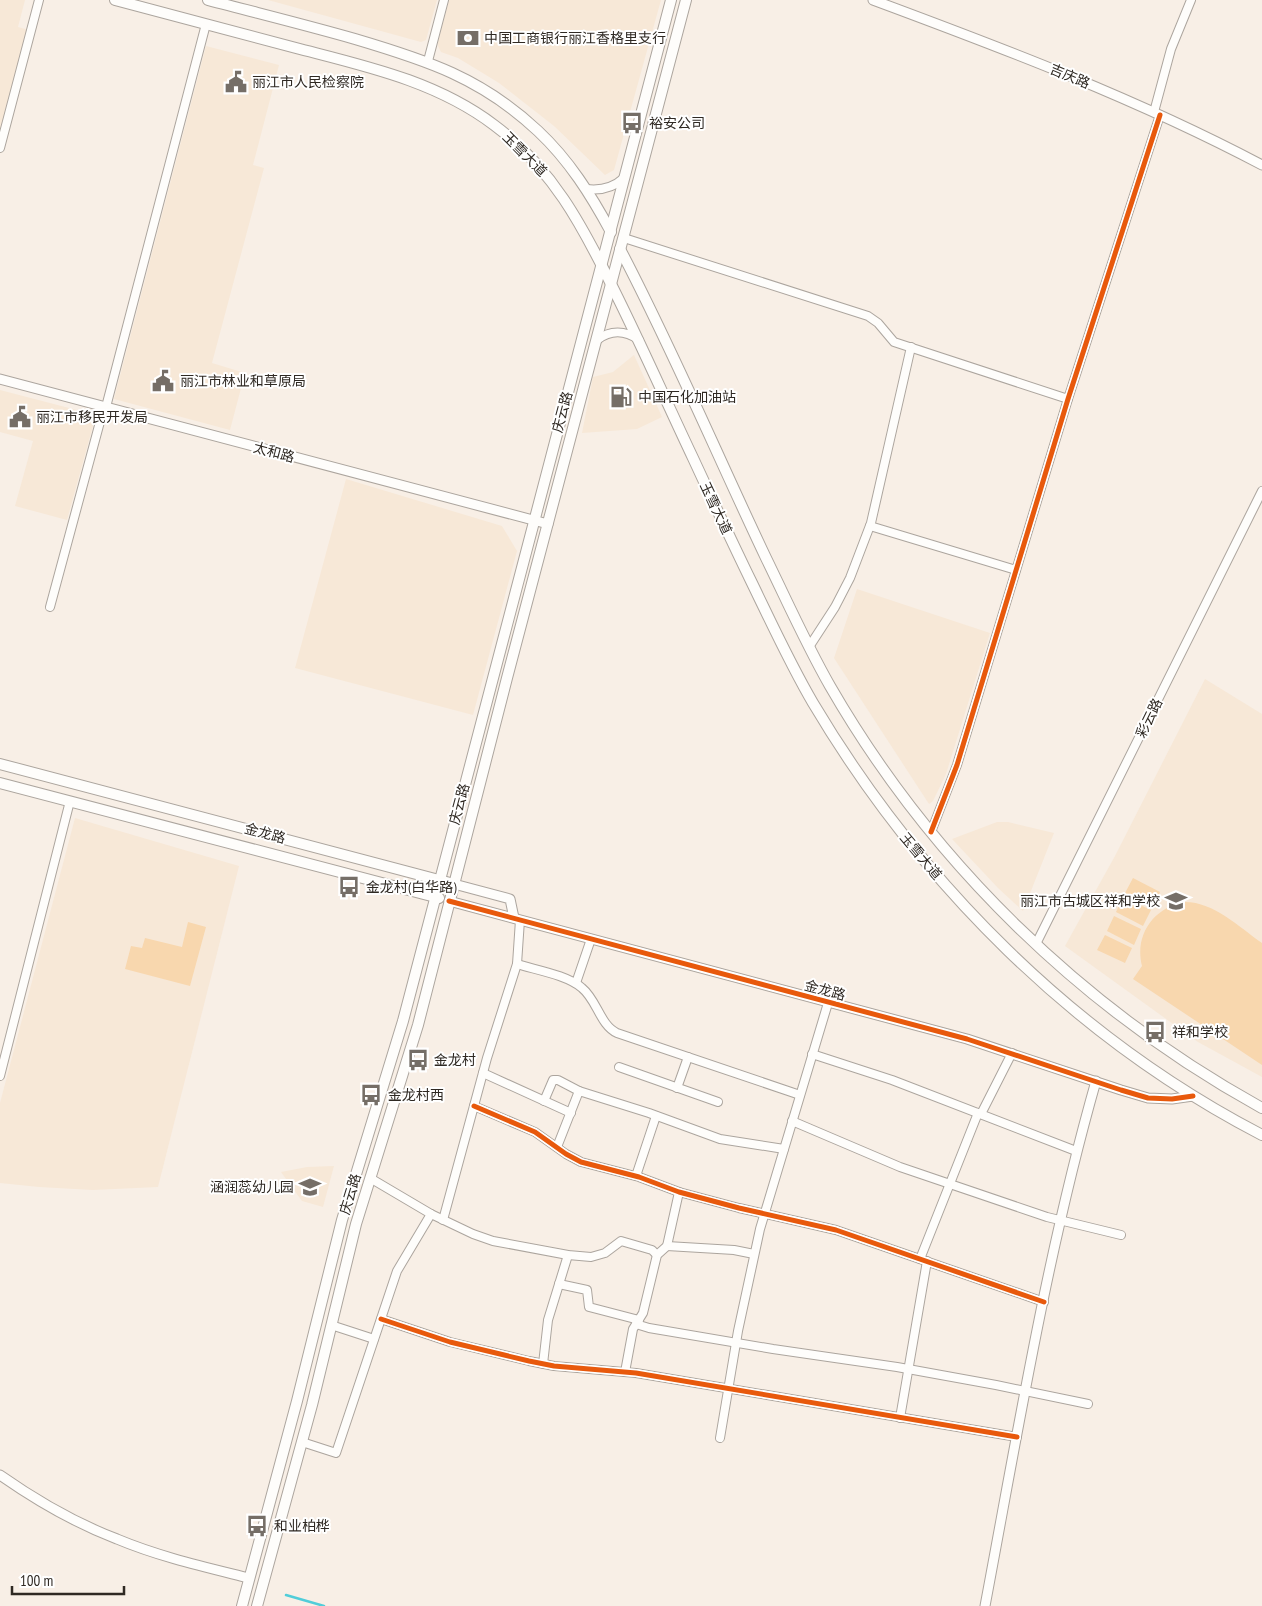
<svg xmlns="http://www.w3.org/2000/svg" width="1262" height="1606" font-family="'PT Sans Narrow','Noto Sans SC',sans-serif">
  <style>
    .built { fill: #f7e8d7 }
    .green { fill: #f8d7ae }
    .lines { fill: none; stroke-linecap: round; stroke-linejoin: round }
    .stream { stroke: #51cdd9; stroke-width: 2.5 }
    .minor-casing { stroke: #aca59e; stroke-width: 10 }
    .tertiary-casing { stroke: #aca59e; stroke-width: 11 }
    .secondary-casing { stroke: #aca59e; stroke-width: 12 }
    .minor { stroke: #fefdfb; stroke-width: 8 }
    .tertiary { stroke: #fefdfb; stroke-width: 9 }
    .secondary { stroke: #fefdfb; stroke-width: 10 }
    .cycleway-casing { stroke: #fff; stroke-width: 8 }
    .cycleway { stroke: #e8590c; stroke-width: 5 }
    .labels { text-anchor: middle; stroke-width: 4; stroke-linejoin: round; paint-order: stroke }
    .poi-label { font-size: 14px; fill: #2f2923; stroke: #fff; text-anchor: start }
    .street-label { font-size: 14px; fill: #2f2923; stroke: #fff }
  </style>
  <rect width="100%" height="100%" fill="#f8efe6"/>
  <g class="built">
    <path d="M 0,0 L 25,0 L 18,27 L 29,30 L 0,136 Z"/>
    <path d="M 268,0 L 437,0 L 426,40 L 421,42 Z"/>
    <path d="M 449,0 L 661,0 L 614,170 L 605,175 L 554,126 L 499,83 L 458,58 L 441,52 L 438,46 L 438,42 Z"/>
    <path d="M 206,46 L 279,65 L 253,165 L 264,168 L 212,363 L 245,373 L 230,430 L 114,399 Z"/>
    <path d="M 634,355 L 662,417 L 637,429 L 582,433 L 593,377 L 613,372 Z"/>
    <path d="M 0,390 L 96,415 L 67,520 L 15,506 L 33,441 L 0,432 Z"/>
    <path d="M 346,479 L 502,526 L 517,551 L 473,715 L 295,668 Z"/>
    <path d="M 857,589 L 990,633 L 946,774 L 933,801 L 929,804 L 834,658 Z"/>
    <path d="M 1205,679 L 1262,714 L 1262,1077 L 1198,1042 L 1065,946 L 1115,856 Z"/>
    <path d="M 75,818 L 239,866 L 158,1187 L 93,1190 L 39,1187 L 0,1183 L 0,1103 Z"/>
    <path d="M 997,822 L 1008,822 L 1054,833 L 1023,911 L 998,888 L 952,839 Z"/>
    <path d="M 334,1166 L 323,1207 L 302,1201 L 281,1172 L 307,1167 Z"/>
  </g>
  <g class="green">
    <path d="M 1133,878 L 1160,892 L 1153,907 L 1125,893 Z"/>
    <path d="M 1123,897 L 1151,910 L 1143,926 L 1116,912 Z"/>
    <path d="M 1185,902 C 1214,902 1239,927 1262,943 L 1262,1065 L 1133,979 L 1142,966 C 1134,935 1154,907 1185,902 Z"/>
    <path d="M 1114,916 L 1141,929 L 1134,945 L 1107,931 Z"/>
    <path d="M 188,922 L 206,927 L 190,986 L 125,969 L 131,946 L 142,948 L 145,938 L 182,947 Z"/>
    <path d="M 1105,935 L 1132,948 L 1125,963 L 1097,950 Z"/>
  </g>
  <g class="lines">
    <path class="stream" d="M 286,1595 L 324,1606"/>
    <g class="minor-casing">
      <g id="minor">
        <path d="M 428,61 L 444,0"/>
        <path d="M 1154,112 L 1171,49 L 1191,0"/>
        <path d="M 0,148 L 39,0"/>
        <path d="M 586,189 C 601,191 613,188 624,178"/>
        <path d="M 624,238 L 868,316 L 878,323 L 894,342 L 1068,399"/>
        <path d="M 597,340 C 610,330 625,330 639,340"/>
        <path d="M 106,407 L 206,24"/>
        <path d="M 870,526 L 1016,570"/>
        <path d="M 50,607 L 104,407"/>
        <path d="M 809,647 L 835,607 L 850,578 L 871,523 L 911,347"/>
        <path d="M 931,832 L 957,765 L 1068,399 L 1160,115"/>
        <path d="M 1036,944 L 1262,491"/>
        <path d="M 517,964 C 536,970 567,975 582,988 C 597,1000 600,1025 617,1033 L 800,1095"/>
        <path d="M 576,983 L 591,939"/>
        <path d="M 812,1054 L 892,1080 L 1076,1151"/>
        <path d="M 619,1067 L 718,1102"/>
        <path d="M 483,1073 L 571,1113"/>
        <path d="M 0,1076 L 70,801"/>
        <path d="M 677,1088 L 688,1057"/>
        <path d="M 544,1101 L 553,1080 L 558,1080 L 579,1091"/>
        <path d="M 474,1106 L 535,1132 L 566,1154 L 581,1162 L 639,1177 L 679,1192 L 739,1208 L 836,1230 L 1044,1302"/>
        <path d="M 981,1114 L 1012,1053"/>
        <path d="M 792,1121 L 900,1167 L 1047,1217 L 1121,1235"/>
        <path d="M 557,1147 L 579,1091 L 649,1113 L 720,1139 L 784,1149"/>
        <path d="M 636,1176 L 656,1116"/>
        <path d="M 370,1178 L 431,1214 L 473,1234 L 493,1241 L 568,1255 L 591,1257 L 605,1253 L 621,1241 L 652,1250 L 657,1255"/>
        <path d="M 443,1220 L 487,1058 L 517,964 L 520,920"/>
        <path d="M 667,1246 L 734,1250 L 754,1254"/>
        <path d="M 920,1259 L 978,1113"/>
        <path d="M 559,1284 L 587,1290 L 589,1307 L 639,1320"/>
        <path d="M 381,1319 L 450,1342 L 529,1361 L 554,1366 L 636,1373 L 1017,1437"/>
        <path d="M 636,1324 L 649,1328 L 773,1349 L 897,1367 L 996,1385 L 1088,1404"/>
        <path d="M 331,1325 L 374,1339"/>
        <path d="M 543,1364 L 548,1320 L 568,1255"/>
        <path d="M 625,1372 L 633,1329 L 643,1313 L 657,1255 L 667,1246 L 679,1192"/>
        <path d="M 900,1418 L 927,1261"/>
        <path d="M 720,1438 L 738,1331 L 760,1229 L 828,1003"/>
        <path d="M 302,1442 L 336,1453 L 397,1271 L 431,1214"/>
      </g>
    </g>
    <g class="tertiary-casing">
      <g id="tertiary">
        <path d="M 873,0 C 1005,49 1137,99 1262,165"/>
        <path d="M 0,379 L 548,524"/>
        <path d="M 454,884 L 510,899 L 514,918"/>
        <path d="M 449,901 L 967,1039 L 1121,1090 L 1148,1098 L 1172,1099 L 1193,1096"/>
        <path d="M 0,1475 C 37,1501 75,1523 117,1539 C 160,1557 205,1567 249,1578"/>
        <path d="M 985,1606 C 1018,1431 1047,1253 1096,1081"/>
      </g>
    </g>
    <g class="secondary-casing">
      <g id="secondary">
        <path d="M 115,0 C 175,16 236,32 296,48 C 365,66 436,81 494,125 C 552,168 582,225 613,288 C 641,344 666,401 693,458 C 712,499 731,540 751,581 C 771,622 790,664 813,703 C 920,883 1075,1038 1262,1135"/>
        <path d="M 208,0 C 257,13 306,25 355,39 C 426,60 482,78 538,131 C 569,160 591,195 611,232"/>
        <path d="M 620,249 C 673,350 717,455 766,558 C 787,601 806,644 830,686 C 932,863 1084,1010 1262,1108"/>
        <path d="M 0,764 L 454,884"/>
        <path d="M 0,783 L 439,898"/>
        <path d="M 242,1606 L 297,1401 L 342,1220 L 403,1021 L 671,0"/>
        <path d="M 257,1606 L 312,1405 L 356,1224 L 418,1025 L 507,678 L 686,0"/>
      </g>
    </g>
    <use href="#minor" class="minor"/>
    <use href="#tertiary" class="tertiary"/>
    <use href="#secondary" class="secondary"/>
    <g class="cycleway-casing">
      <g id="cycleway">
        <path d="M 931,832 L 957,765 L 1068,399 L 1160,115"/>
        <path d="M 449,901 L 967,1039 L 1121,1090 L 1148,1098 L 1172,1099 L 1193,1096"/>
        <path d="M 474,1106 L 535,1132 L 566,1154 L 581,1162 L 639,1177 L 679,1192 L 739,1208 L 836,1230 L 1044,1302"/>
        <path d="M 381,1319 L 450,1342 L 529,1361 L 554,1366 L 636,1373 L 1017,1437"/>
      </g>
    </g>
    <use href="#cycleway" class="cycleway"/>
  </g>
  <defs>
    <g id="bank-bare" transform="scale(1.725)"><path d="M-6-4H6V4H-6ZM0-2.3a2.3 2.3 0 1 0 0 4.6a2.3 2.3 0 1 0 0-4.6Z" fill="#756e67" stroke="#fff" stroke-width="2.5" paint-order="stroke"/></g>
    <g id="civic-bare" transform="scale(1.725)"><path d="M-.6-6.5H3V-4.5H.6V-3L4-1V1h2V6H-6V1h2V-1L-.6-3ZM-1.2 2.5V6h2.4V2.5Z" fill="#756e67" stroke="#fff" stroke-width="2.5" paint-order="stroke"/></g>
    <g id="bus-bare" transform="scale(1.725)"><path d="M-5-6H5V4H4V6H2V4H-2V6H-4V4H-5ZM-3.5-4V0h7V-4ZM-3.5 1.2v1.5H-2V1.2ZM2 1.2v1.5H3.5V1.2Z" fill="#756e67" stroke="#fff" stroke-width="2.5" paint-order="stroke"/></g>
    <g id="fuel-bare" transform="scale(1.725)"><path d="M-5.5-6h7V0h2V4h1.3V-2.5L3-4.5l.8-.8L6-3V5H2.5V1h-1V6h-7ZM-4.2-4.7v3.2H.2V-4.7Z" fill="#756e67" stroke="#fff" stroke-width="2.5" paint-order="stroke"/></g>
    <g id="school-bare" transform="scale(1.725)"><path d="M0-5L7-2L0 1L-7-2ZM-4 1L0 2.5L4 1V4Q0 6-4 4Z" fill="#756e67" stroke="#fff" stroke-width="2.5" paint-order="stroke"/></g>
  </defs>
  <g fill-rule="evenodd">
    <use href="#bank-bare" x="468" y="38"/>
    <use href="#civic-bare" x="236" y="82"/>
    <use href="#bus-bare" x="632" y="123"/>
    <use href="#civic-bare" x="163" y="381"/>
    <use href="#fuel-bare" x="621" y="397"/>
    <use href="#civic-bare" x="20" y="417"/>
    <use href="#bus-bare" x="349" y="887"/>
    <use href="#school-bare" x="1176" y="901"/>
    <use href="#bus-bare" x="1155" y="1032"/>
    <use href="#bus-bare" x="418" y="1060"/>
    <use href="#bus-bare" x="371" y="1095"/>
    <use href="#school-bare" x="310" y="1187"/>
    <use href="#bus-bare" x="257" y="1526"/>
  </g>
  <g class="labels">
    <g class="poi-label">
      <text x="484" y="43">中国工商银行丽江香格里支行</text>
      <text x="252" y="87">丽江市人民检察院</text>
      <text x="649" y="128">裕安公司</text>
      <text x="180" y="386">丽江市林业和草原局</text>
      <text x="638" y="402">中国石化加油站</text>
      <text x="36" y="422">丽江市移民开发局</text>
      <text x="366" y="892">金龙村(白华路)</text>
      <text x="1160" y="906" text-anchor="end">丽江市古城区祥和学校</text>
      <text x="1172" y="1037">祥和学校</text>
      <text x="434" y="1065">金龙村</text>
      <text x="388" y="1100">金龙村西</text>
      <text x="294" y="1192" text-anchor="end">涵润蕊幼儿园</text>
      <text x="274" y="1531">和业柏桦</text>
    </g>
    <g class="street-label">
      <text transform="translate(1070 76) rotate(23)" y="5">吉庆路</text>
      <text transform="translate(525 154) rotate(45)" y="5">玉雪大道</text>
      <text transform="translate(562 412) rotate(-75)" y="5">庆云路</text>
      <text transform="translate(274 452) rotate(15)" y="5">太和路</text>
      <text transform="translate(716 508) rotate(65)" y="5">玉雪大道</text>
      <text transform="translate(1149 718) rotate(-64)" y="5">彩云路</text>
      <text transform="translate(459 804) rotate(-75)" y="5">庆云路</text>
      <text transform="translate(265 833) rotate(15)" y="5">金龙路</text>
      <text transform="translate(921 856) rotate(50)" y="5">玉雪大道</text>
      <text transform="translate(825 990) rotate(15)" y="5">金龙路</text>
      <text transform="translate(350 1194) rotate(-73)" y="5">庆云路</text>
    </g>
  </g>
  <path d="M12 1586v8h112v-8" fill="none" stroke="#2f2923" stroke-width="2.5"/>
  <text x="20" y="1586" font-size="15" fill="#2f2923" stroke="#ffffff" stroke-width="4" paint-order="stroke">100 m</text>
</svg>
